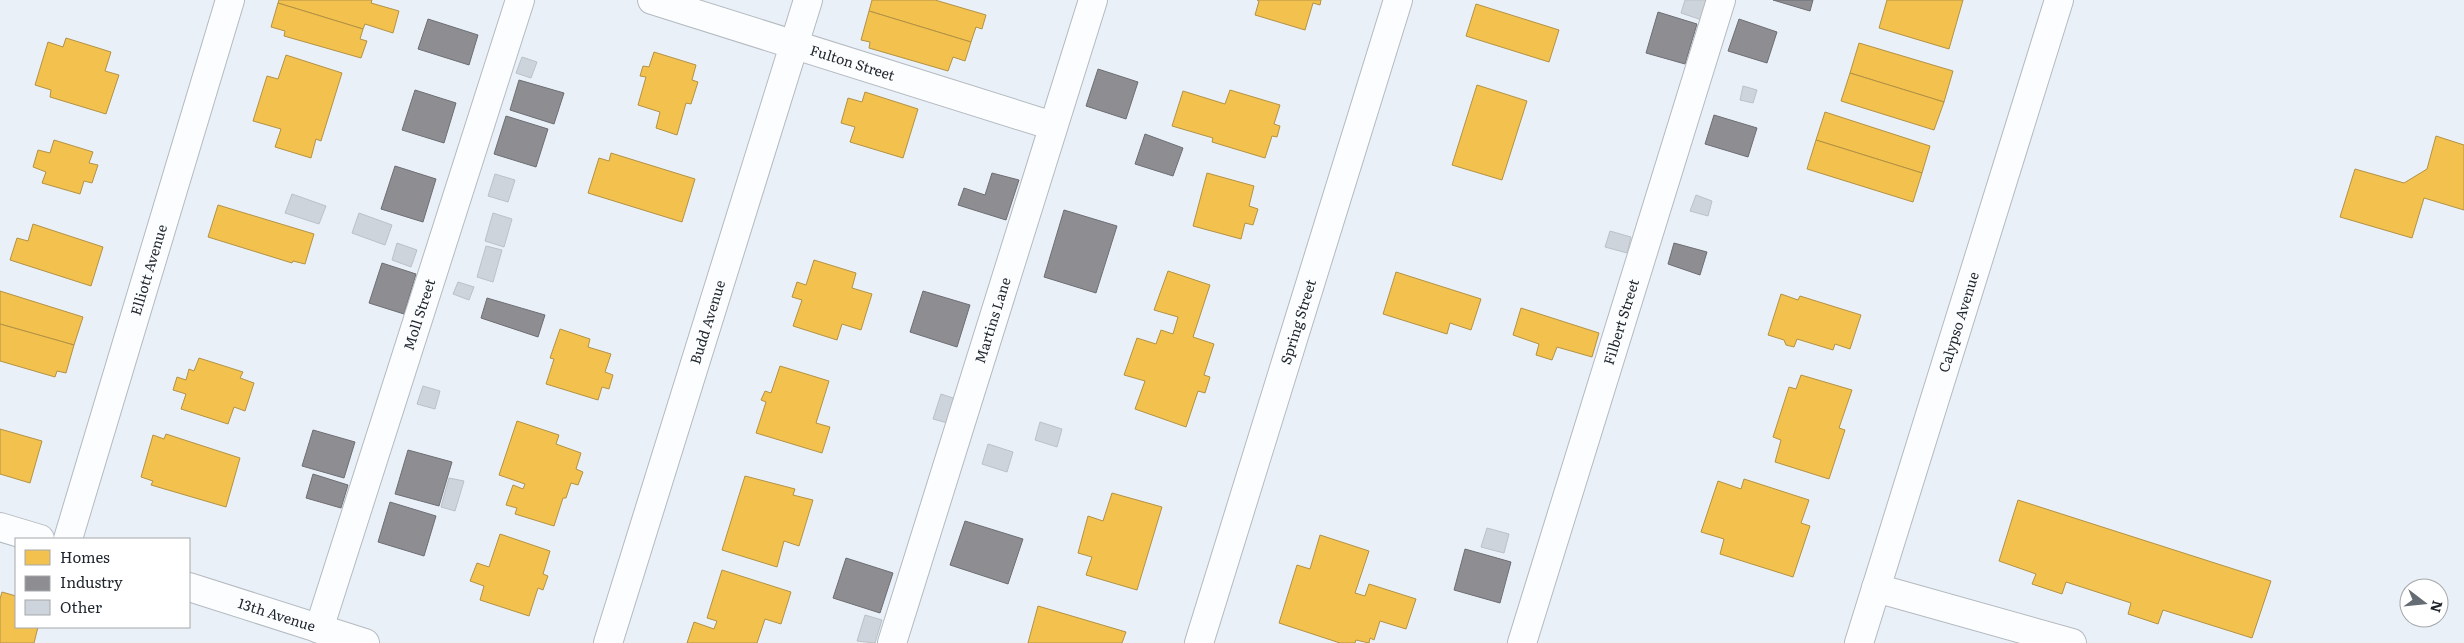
<svg xmlns="http://www.w3.org/2000/svg" width="2464" height="643" font-family="Literata,serif">
  <style>
    .homes { fill: #f2c14e; stroke: #b39244 }
    .industry { fill: #8d8d92; stroke: #6c6e74 }
    .building { fill: #ced4db; stroke: #bbc1c8 }
    .lines { fill: none; stroke-linecap: round; stroke-linejoin: round }
    .minor-casing { stroke: #b4bac1; stroke-width: 30 }
    .minor { stroke: #fcfdfe; stroke-width: 28 }
    .labels { text-anchor: middle; stroke-width: 5; stroke-linejoin: round; paint-order: stroke }
    .street-label { font-size: 14px; fill: #1f252d; stroke: #fff }
  </style>
  <rect width="100%" height="100%" fill="#eaf0f7"/>
  <g class="homes">
    <path d="M 279,0 L 372,0 L 371,3 L 399,11 L 393,33 L 365,24 L 363,29 L 278,3 Z"/>
    <path d="M 872,0 L 935,0 L 986,15 L 982,29 L 976,27 L 971,42 L 869,11 Z"/>
    <path d="M 1257,0 L 1321,0 L 1320,5 L 1313,3 L 1305,30 L 1255,15 L 1259,1 Z"/>
    <path d="M 1887,0 L 1963,0 L 1949,49 L 1879,28 Z"/>
    <path d="M 278,3 L 363,29 L 360,39 L 367,41 L 361,58 L 284,36 L 285,31 L 271,27 Z"/>
    <path d="M 1476,4 L 1559,30 L 1549,62 L 1466,36 Z"/>
    <path d="M 869,11 L 971,42 L 965,61 L 953,57 L 948,71 L 869,48 L 870,42 L 861,40 Z"/>
    <path d="M 66,38 L 111,52 L 105,71 L 119,75 L 106,114 L 50,97 L 51,90 L 35,85 L 48,42 L 63,47 Z"/>
    <path d="M 1859,43 L 1953,71 L 1944,102 L 1850,73 Z"/>
    <path d="M 654,52 L 696,65 L 692,80 L 698,82 L 691,104 L 686,103 L 677,135 L 656,128 L 660,112 L 638,105 L 646,77 L 640,76 L 643,66 L 649,67 Z"/>
    <path d="M 286,55 L 342,73 L 321,141 L 316,139 L 311,158 L 275,147 L 281,129 L 253,121 L 267,76 L 278,79 Z"/>
    <path d="M 1850,73 L 1944,102 L 1934,130 L 1841,101 Z"/>
    <path d="M 1477,85 L 1527,101 L 1502,180 L 1452,165 Z"/>
    <path d="M 1230,90 L 1280,105 L 1274,124 L 1280,126 L 1277,137 L 1272,136 L 1265,158 L 1212,142 L 1213,138 L 1172,126 L 1183,91 L 1225,104 Z"/>
    <path d="M 865,92 L 918,109 L 903,158 L 850,142 L 855,127 L 841,123 L 848,98 L 862,102 Z"/>
    <path d="M 1825,112 L 1930,146 L 1922,173 L 1816,140 Z"/>
    <path d="M 2436,136 L 2464,145 L 2464,210 L 2424,198 L 2412,238 L 2340,217 L 2355,169 L 2404,183 L 2427,169 Z"/>
    <path d="M 54,140 L 93,152 L 89,163 L 98,165 L 92,183 L 84,181 L 80,194 L 42,183 L 46,172 L 33,167 L 38,150 L 50,153 Z"/>
    <path d="M 1816,140 L 1922,173 L 1913,202 L 1807,169 Z"/>
    <path d="M 611,153 L 695,179 L 682,222 L 588,193 L 599,158 L 609,161 Z"/>
    <path d="M 1207,173 L 1254,186 L 1249,206 L 1258,209 L 1253,225 L 1245,223 L 1241,239 L 1193,226 Z"/>
    <path d="M 218,205 L 314,234 L 305,264 L 293,261 L 292,263 L 208,237 Z"/>
    <path d="M 33,224 L 103,247 L 91,286 L 10,260 L 17,238 L 28,241 Z"/>
    <path d="M 814,260 L 856,273 L 852,288 L 872,294 L 861,330 L 842,324 L 837,340 L 793,326 L 802,300 L 792,297 L 797,282 L 806,285 Z"/>
    <path d="M 1168,271 L 1210,285 L 1193,337 L 1214,344 L 1204,375 L 1210,377 L 1205,393 L 1198,391 L 1186,427 L 1135,409 L 1145,381 L 1124,375 L 1137,338 L 1156,344 L 1161,330 L 1173,334 L 1178,317 L 1154,310 Z"/>
    <path d="M 1396,272 L 1481,299 L 1471,330 L 1450,323 L 1447,334 L 1383,314 Z"/>
    <path d="M 0,291 L 83,317 L 74,345 L 0,324 Z"/>
    <path d="M 1781,294 L 1798,300 L 1800,296 L 1861,315 L 1850,349 L 1835,344 L 1833,350 L 1797,339 L 1794,347 L 1786,345 L 1784,340 L 1768,335 Z"/>
    <path d="M 1521,308 L 1599,333 L 1592,357 L 1557,347 L 1552,360 L 1536,355 L 1539,344 L 1513,335 Z"/>
    <path d="M 0,324 L 74,345 L 66,373 L 57,371 L 55,377 L 0,361 Z"/>
    <path d="M 560,329 L 590,339 L 588,347 L 611,354 L 605,372 L 613,375 L 609,389 L 602,387 L 598,400 L 546,384 L 554,359 L 550,358 Z"/>
    <path d="M 199,358 L 243,372 L 240,378 L 254,383 L 245,411 L 234,407 L 228,424 L 181,409 L 186,394 L 173,390 L 177,377 L 186,380 L 189,369 L 194,371 Z"/>
    <path d="M 780,366 L 829,381 L 816,423 L 830,427 L 822,453 L 756,433 L 766,402 L 761,400 L 765,391 L 771,393 Z"/>
    <path d="M 1801,375 L 1852,390 L 1839,428 L 1845,430 L 1829,479 L 1775,462 L 1781,440 L 1773,437 L 1789,387 L 1796,389 Z"/>
    <path d="M 517,421 L 559,435 L 556,444 L 581,453 L 576,469 L 583,472 L 578,485 L 571,483 L 566,498 L 563,498 L 554,526 L 515,514 L 517,508 L 506,505 L 513,485 L 523,489 L 525,484 L 499,475 Z"/>
    <path d="M 0,429 L 42,441 L 30,483 L 0,474 Z"/>
    <path d="M 166,434 L 240,458 L 226,507 L 151,485 L 153,481 L 141,477 L 153,435 L 164,439 Z"/>
    <path d="M 745,476 L 795,489 L 793,495 L 813,500 L 799,546 L 784,541 L 777,567 L 722,550 Z"/>
    <path d="M 1744,479 L 1809,500 L 1801,523 L 1810,526 L 1793,577 L 1720,554 L 1724,539 L 1701,532 L 1718,481 L 1741,489 Z"/>
    <path d="M 1112,493 L 1162,507 L 1137,590 L 1086,575 L 1092,557 L 1078,553 L 1088,516 L 1103,521 Z"/>
    <path d="M 2018,500 L 2271,581 L 2252,638 L 2163,610 L 2158,624 L 2128,614 L 2131,603 L 2066,582 L 2062,594 L 2032,584 L 2036,574 L 1999,561 Z"/>
    <path d="M 500,534 L 550,551 L 543,574 L 548,576 L 543,590 L 538,588 L 529,616 L 480,600 L 484,586 L 470,581 L 477,563 L 489,567 Z"/>
    <path d="M 1320,535 L 1369,551 L 1355,593 L 1365,596 L 1369,584 L 1416,599 L 1406,629 L 1380,621 L 1374,640 L 1370,638 L 1369,643 L 1356,640 L 1355,643 L 1340,643 L 1279,623 L 1297,565 L 1310,569 Z"/>
    <path d="M 722,570 L 791,592 L 781,624 L 765,619 L 757,643 L 687,643 L 694,622 L 714,629 L 717,621 L 707,618 Z"/>
    <path d="M 2,592 L 16,596 L 16,627 L 38,627 L 34,643 L 0,643 L 0,599 Z"/>
    <path d="M 1038,606 L 1126,632 L 1122,643 L 1028,643 Z"/>
  </g>
  <g class="industry">
    <path d="M 1773,0 L 1813,0 L 1810,11 Z"/>
    <path d="M 1658,12 L 1697,24 L 1685,64 L 1646,53 Z"/>
    <path d="M 428,19 L 478,35 L 469,65 L 418,49 Z"/>
    <path d="M 1739,19 L 1777,32 L 1767,63 L 1728,51 Z"/>
    <path d="M 1098,69 L 1138,82 L 1126,119 L 1086,106 Z"/>
    <path d="M 519,80 L 564,93 L 554,124 L 510,110 Z"/>
    <path d="M 415,90 L 456,103 L 444,143 L 402,130 Z"/>
    <path d="M 1714,115 L 1757,128 L 1748,157 L 1705,144 Z"/>
    <path d="M 506,116 L 548,129 L 536,167 L 494,154 Z"/>
    <path d="M 1145,134 L 1183,148 L 1173,176 L 1135,164 Z"/>
    <path d="M 395,166 L 436,179 L 423,222 L 381,209 Z"/>
    <path d="M 992,173 L 1019,180 L 1006,220 L 958,205 L 964,188 L 985,195 Z"/>
    <path d="M 1064,210 L 1117,226 L 1096,293 L 1044,277 Z"/>
    <path d="M 1674,243 L 1707,252 L 1700,275 L 1668,264 Z"/>
    <path d="M 382,263 L 416,274 L 404,314 L 369,303 Z"/>
    <path d="M 923,291 L 970,305 L 957,347 L 910,332 Z"/>
    <path d="M 487,298 L 545,315 L 538,337 L 481,318 Z"/>
    <path d="M 313,430 L 355,442 L 344,478 L 302,466 Z"/>
    <path d="M 408,450 L 452,462 L 439,506 L 395,494 Z"/>
    <path d="M 313,474 L 348,485 L 341,508 L 306,498 Z"/>
    <path d="M 390,502 L 436,516 L 424,556 L 378,542 Z"/>
    <path d="M 965,521 L 1023,539 L 1008,584 L 950,565 Z"/>
    <path d="M 1465,549 L 1511,562 L 1500,603 L 1454,590 Z"/>
    <path d="M 846,558 L 893,573 L 880,613 L 833,598 Z"/>
  </g>
  <g class="building">
    <path d="M 1685,0 L 1708,0 L 1702,20 L 1681,13 Z"/>
    <path d="M 522,57 L 537,62 L 531,78 L 516,73 Z"/>
    <path d="M 1743,86 L 1757,90 L 1753,103 L 1740,100 Z"/>
    <path d="M 495,174 L 515,180 L 508,202 L 488,196 Z"/>
    <path d="M 292,194 L 326,206 L 319,224 L 285,213 Z"/>
    <path d="M 1696,195 L 1712,201 L 1708,216 L 1690,211 Z"/>
    <path d="M 359,213 L 392,225 L 385,245 L 352,233 Z"/>
    <path d="M 493,213 L 512,219 L 504,247 L 485,241 Z"/>
    <path d="M 1610,231 L 1631,237 L 1627,253 L 1605,247 Z"/>
    <path d="M 397,243 L 417,250 L 411,267 L 392,260 Z"/>
    <path d="M 486,246 L 502,250 L 493,282 L 477,277 Z"/>
    <path d="M 458,282 L 474,287 L 469,300 L 453,294 Z"/>
    <path d="M 423,386 L 440,391 L 435,409 L 417,404 Z"/>
    <path d="M 941,394 L 959,400 L 951,424 L 933,419 Z"/>
    <path d="M 1040,422 L 1062,429 L 1057,447 L 1035,440 Z"/>
    <path d="M 988,444 L 1013,452 L 1007,472 L 982,464 Z"/>
    <path d="M 449,478 L 464,481 L 455,511 L 441,507 Z"/>
    <path d="M 1487,528 L 1509,534 L 1504,553 L 1481,547 Z"/>
    <path d="M 865,615 L 882,620 L 875,643 L 857,641 Z"/>
  </g>
  <g class="lines">
    <g class="minor-casing">
      <g id="minor">
        <path id="s1" d="M 652,0 L 1053,126"/>
        <path d="M 0,527 L 40,539"/>
        <path id="s2" d="M 68,539 L 230,0"/>
        <path id="s3" d="M 189,587 L 365,643"/>
        <path d="M 1876,588 L 2072,643"/>
        <path id="s4" d="M 319,629 L 520,0"/>
        <path id="s5" d="M 608,643 L 808,0"/>
        <path id="s6" d="M 892,643 L 1093,0"/>
        <path id="s7" d="M 1199,643 L 1398,0"/>
        <path id="s8" d="M 1522,643 L 1721,0"/>
        <path id="s9" d="M 1859,643 L 2059,0"/>
      </g>
    </g>
    <use href="#minor" class="minor"/>
  </g>
  <g class="labels">
    <g class="street-label">
      <text dy="5" stroke="none"><textPath href="#s1" startOffset="210">Fulton Street</textPath></text>
      <text dy="5" stroke="none"><textPath href="#s2" startOffset="281">Elliott Avenue</textPath></text>
      <text dy="5" stroke="none"><textPath href="#s4" startOffset="330">Moll Street</textPath></text>
      <text dy="5" stroke="none"><textPath href="#s5" startOffset="336">Budd Avenue</textPath></text>
      <text dy="5" stroke="none"><textPath href="#s6" startOffset="338">Martins Lane</textPath></text>
      <text dy="5" stroke="none"><textPath href="#s7" startOffset="336">Spring Street</textPath></text>
      <text dy="5" stroke="none"><textPath href="#s8" startOffset="336">Filbert Street</textPath></text>
      <text dy="5" stroke="none"><textPath href="#s9" startOffset="336">Calypso Avenue</textPath></text>
      <text dy="5" stroke="none"><textPath href="#s3" startOffset="92">13th Avenue</textPath></text>
    </g>
  </g>
  <rect x="15" y="538" width="175" height="90" fill="#ffffff" stroke="#a5a8ab"/>
  <rect x="25" y="550" width="25" height="15" fill="#f2c14e" stroke="#a5a8ab"/>
  <text x="60" y="563" font-size="15" fill="#1f252d">Homes</text>
  <rect x="25" y="576" width="25" height="15" fill="#8d8d92" stroke="#a5a8ab"/>
  <text x="60" y="588" font-size="15" fill="#1f252d">Industry</text>
  <rect x="25" y="600" width="25" height="15" fill="#ced4db" stroke="#a5a8ab"/>
  <text x="60" y="613" font-size="15" fill="#1f252d">Other</text>
  <g transform="translate(2424 603) rotate(106)"><circle r="24" fill="#ffffff" stroke="#a5a8ab"/>
  <path d="M0-4L9 19L0 12L-9 19Z" fill="#666c74"/>
  <text y="-8" font-size="14" font-weight="bold" text-anchor="middle" fill="#1f252d">N</text>
  </g>
</svg>
